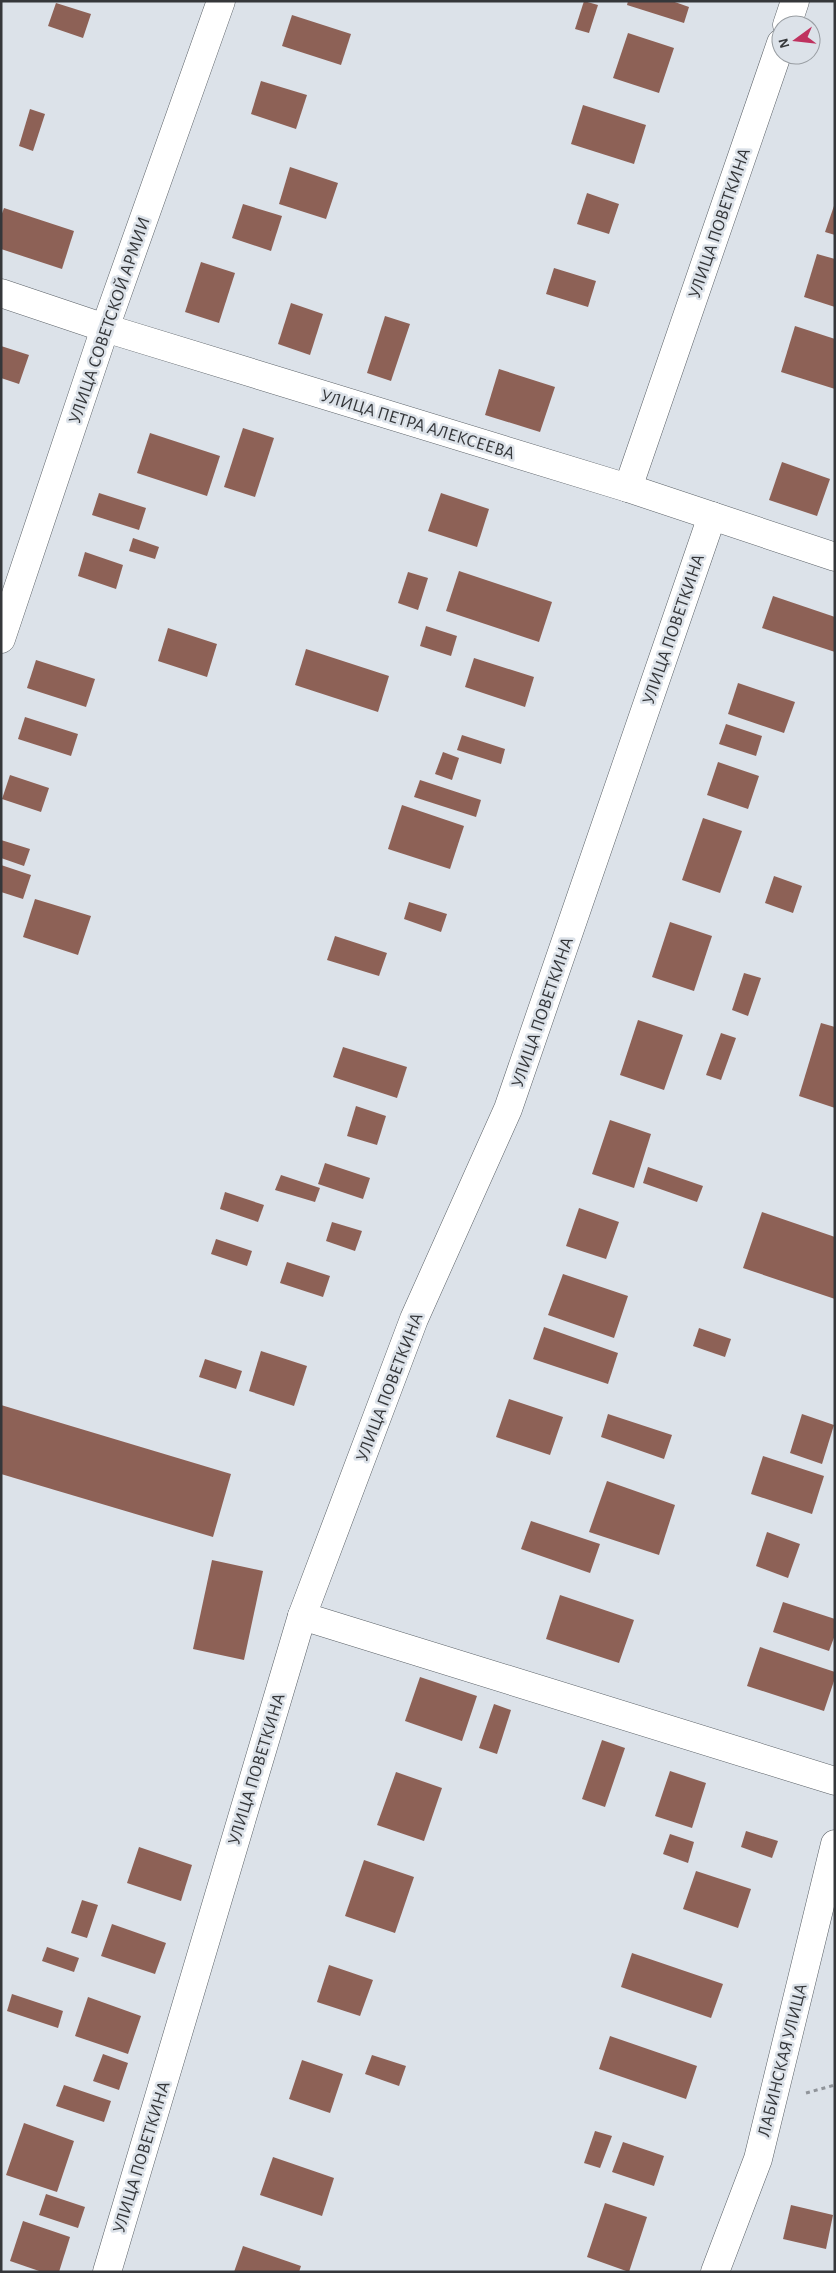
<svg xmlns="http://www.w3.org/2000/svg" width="836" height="2273" font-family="'Alegreya Sans',sans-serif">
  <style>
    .building { fill: #8d6156 }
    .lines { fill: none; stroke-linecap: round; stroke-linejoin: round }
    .minor-casing { stroke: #5a6066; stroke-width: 29 }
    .primary-casing { stroke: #5a6066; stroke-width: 29 }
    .path { stroke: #90949a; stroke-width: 3; stroke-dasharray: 4 4; stroke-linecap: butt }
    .minor { stroke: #fff; stroke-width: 28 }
    .primary { stroke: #fff; stroke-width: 28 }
    .labels { text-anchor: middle; stroke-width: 5; stroke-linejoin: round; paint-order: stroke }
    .street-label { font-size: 18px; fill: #35373a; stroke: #dce2e9 }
  </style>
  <rect width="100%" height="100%" fill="#dce2e9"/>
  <g class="building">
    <path d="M 584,1 L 598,5 L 589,33 L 575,29 Z"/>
    <path d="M 628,1 L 672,1 L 689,7 L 684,23 L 627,5 Z"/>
    <path d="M 56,3 L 91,14 L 83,38 L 48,26 Z"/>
    <path d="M 292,15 L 351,34 L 341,65 L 282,46 Z"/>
    <path d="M 628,33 L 674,48 L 659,93 L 613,78 Z"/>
    <path d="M 261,81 L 307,95 L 296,129 L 251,114 Z"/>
    <path d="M 583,105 L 646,125 L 634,164 L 571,144 Z"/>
    <path d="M 30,109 L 45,114 L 33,151 L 19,146 Z"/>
    <path d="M 290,167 L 338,183 L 326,219 L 279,204 Z"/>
    <path d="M 587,193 L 619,204 L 609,234 L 577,224 Z"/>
    <path d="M 835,203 L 835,235 L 825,232 Z"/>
    <path d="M 243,204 L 282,216 L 271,251 L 232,238 Z"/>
    <path d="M 4,208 L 74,231 L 62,269 L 1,249 L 1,216 Z"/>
    <path d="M 817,254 L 835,259 L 835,307 L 804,297 Z"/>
    <path d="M 201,262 L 235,273 L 219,323 L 185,312 Z"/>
    <path d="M 554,268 L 596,281 L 588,307 L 546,294 Z"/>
    <path d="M 291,303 L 323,314 L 310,355 L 278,344 Z"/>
    <path d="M 385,316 L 410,324 L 391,381 L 367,373 Z"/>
    <path d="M 795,326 L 835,339 L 835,389 L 781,372 Z"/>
    <path d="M 1,346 L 29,355 L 19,384 L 1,378 Z"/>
    <path d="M 499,369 L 555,387 L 540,432 L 485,415 Z"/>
    <path d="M 243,428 L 274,438 L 255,497 L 224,487 Z"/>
    <path d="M 150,433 L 220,456 L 207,496 L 137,473 Z"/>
    <path d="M 782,462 L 830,479 L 817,516 L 769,500 Z"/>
    <path d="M 99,493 L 146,508 L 139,530 L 92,515 Z"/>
    <path d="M 441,493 L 489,509 L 477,547 L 428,531 Z"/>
    <path d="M 133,538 L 159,547 L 155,559 L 129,551 Z"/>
    <path d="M 85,552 L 123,565 L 116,589 L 78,576 Z"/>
    <path d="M 459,571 L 552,602 L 539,642 L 446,611 Z"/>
    <path d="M 408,572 L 428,578 L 418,610 L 398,603 Z"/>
    <path d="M 773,596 L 835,617 L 835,652 L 762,628 Z"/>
    <path d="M 426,626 L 457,636 L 451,656 L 420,646 Z"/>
    <path d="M 168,628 L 217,644 L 207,677 L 158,661 Z"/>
    <path d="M 306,649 L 389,676 L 378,712 L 295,685 Z"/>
    <path d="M 474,658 L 534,677 L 525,707 L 465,687 Z"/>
    <path d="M 36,660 L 95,679 L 86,707 L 27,688 Z"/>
    <path d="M 738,683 L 795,702 L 784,733 L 728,714 Z"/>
    <path d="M 25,717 L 78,734 L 71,756 L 18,739 Z"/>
    <path d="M 726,724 L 762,736 L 756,756 L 719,744 Z"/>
    <path d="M 462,735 L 505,749 L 501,764 L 457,750 Z"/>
    <path d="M 443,752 L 459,758 L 452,780 L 435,774 Z"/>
    <path d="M 718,762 L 759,776 L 748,809 L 707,795 Z"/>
    <path d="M 10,775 L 49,788 L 41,812 L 2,799 Z"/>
    <path d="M 420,780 L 481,800 L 476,817 L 414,797 Z"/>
    <path d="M 402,805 L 464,826 L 450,869 L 388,849 Z"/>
    <path d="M 703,818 L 742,831 L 720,893 L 682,880 Z"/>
    <path d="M 1,840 L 30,849 L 24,866 L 1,858 Z"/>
    <path d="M 1,865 L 31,875 L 23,899 L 1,892 Z"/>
    <path d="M 774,876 L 802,886 L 793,913 L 765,903 Z"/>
    <path d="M 35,899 L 91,916 L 78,955 L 23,937 Z"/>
    <path d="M 409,902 L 447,914 L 441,932 L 404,919 Z"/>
    <path d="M 670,922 L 712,936 L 694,991 L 652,977 Z"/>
    <path d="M 335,936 L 387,953 L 379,976 L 327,960 Z"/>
    <path d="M 744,973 L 761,978 L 748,1016 L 732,1010 Z"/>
    <path d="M 638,1020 L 683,1035 L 664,1090 L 620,1075 Z"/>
    <path d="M 821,1023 L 835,1027 L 835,1108 L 799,1096 Z"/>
    <path d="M 721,1033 L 736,1038 L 721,1080 L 706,1075 Z"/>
    <path d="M 343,1047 L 407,1067 L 397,1098 L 333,1077 Z"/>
    <path d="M 356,1106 L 386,1116 L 377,1145 L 347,1136 Z"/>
    <path d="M 610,1120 L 651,1134 L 634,1188 L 592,1174 Z"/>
    <path d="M 325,1163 L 370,1178 L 363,1199 L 318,1184 Z"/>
    <path d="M 648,1167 L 703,1186 L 697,1202 L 643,1183 Z"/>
    <path d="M 281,1175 L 320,1188 L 315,1202 L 275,1190 Z"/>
    <path d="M 225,1192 L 264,1205 L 258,1222 L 220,1209 Z"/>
    <path d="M 579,1208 L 619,1222 L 606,1259 L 566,1246 Z"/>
    <path d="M 762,1212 L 835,1237 L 835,1299 L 743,1268 Z"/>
    <path d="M 332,1222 L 362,1231 L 355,1251 L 326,1241 Z"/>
    <path d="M 216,1239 L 252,1251 L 247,1266 L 211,1254 Z"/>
    <path d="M 287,1262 L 330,1276 L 323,1297 L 280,1283 Z"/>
    <path d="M 563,1274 L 628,1296 L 614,1338 L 548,1315 Z"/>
    <path d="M 544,1327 L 618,1353 L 608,1384 L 533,1359 Z"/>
    <path d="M 699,1328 L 731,1339 L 725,1357 L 693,1346 Z"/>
    <path d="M 261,1351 L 307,1366 L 294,1406 L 249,1391 Z"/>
    <path d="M 205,1359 L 242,1371 L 236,1389 L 199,1377 Z"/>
    <path d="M 509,1399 L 563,1417 L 550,1455 L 496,1437 Z"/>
    <path d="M 1,1405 L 231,1474 L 213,1537 L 1,1474 Z"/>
    <path d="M 608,1414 L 672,1435 L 664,1459 L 601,1437 Z"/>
    <path d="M 802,1414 L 834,1425 L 822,1464 L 790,1453 Z"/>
    <path d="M 763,1456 L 824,1476 L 812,1514 L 751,1494 Z"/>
    <path d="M 607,1481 L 675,1505 L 659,1555 L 589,1532 Z"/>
    <path d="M 531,1521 L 600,1544 L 590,1573 L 521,1549 Z"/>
    <path d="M 767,1532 L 800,1544 L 788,1578 L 756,1566 Z"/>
    <path d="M 212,1560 L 263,1571 L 244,1660 L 193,1649 Z"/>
    <path d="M 560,1595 L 634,1620 L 619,1663 L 546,1639 Z"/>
    <path d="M 783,1602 L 835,1619 L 835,1635 L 829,1651 L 773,1632 Z"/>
    <path d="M 760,1647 L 835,1672 L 835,1678 L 824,1711 L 747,1686 Z"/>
    <path d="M 420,1677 L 477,1696 L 462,1741 L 405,1721 Z"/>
    <path d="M 494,1704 L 511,1710 L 497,1754 L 479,1748 Z"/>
    <path d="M 602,1740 L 625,1748 L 605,1807 L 582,1799 Z"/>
    <path d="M 670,1771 L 706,1783 L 692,1828 L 655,1816 Z"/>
    <path d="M 396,1772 L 442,1788 L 424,1841 L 377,1825 Z"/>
    <path d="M 746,1831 L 778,1841 L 772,1858 L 741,1847 Z"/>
    <path d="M 670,1834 L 694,1842 L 688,1863 L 663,1854 Z"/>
    <path d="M 139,1847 L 192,1865 L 181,1901 L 127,1883 Z"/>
    <path d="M 364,1860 L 414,1877 L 395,1933 L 345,1916 Z"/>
    <path d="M 696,1871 L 751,1889 L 738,1928 L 683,1909 Z"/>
    <path d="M 82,1900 L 98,1905 L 87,1938 L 71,1933 Z"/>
    <path d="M 112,1924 L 166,1943 L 155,1974 L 101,1956 Z"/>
    <path d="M 47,1947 L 79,1958 L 74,1972 L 42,1961 Z"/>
    <path d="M 632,1953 L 723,1984 L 711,2018 L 621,1987 Z"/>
    <path d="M 329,1965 L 373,1980 L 360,2016 L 317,2002 Z"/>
    <path d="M 12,1994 L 63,2011 L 58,2028 L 7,2011 Z"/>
    <path d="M 88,1997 L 141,2016 L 128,2054 L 75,2036 Z"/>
    <path d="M 610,2036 L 697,2066 L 686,2099 L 599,2069 Z"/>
    <path d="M 103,2054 L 128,2063 L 119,2090 L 93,2081 Z"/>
    <path d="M 372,2055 L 406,2066 L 399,2086 L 365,2074 Z"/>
    <path d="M 302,2060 L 343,2074 L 330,2113 L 289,2099 Z"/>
    <path d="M 64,2085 L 111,2101 L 104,2122 L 56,2106 Z"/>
    <path d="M 24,2123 L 74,2141 L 57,2192 L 6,2175 Z"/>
    <path d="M 595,2131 L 612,2136 L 600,2168 L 584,2163 Z"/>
    <path d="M 623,2142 L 664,2156 L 654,2186 L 612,2172 Z"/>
    <path d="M 273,2157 L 334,2178 L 322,2216 L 260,2195 Z"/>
    <path d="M 46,2194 L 85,2207 L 78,2228 L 39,2215 Z"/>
    <path d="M 605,2203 L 647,2217 L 629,2272 L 587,2257 Z"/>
    <path d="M 791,2205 L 833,2215 L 826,2249 L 783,2239 Z"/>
    <path d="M 23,2221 L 70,2237 L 59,2272 L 42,2272 L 10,2261 Z"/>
    <path d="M 243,2246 L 301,2266 L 299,2272 L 234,2272 Z"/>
  </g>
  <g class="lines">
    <g class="minor-casing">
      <g id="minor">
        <path d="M 787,25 L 795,1"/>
        <path d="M 1,293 L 105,328 L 628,488 L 835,557"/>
        <path d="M 628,488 L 781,43"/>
        <path d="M 302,1616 L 835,1781"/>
        <path d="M 107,2272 L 302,1616 L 414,1319 L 508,1109 L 712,516"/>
        <path d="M 715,2272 L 758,2159 L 835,1844"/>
      </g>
    </g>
    <g class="primary-casing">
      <path id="primary" d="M 1,639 L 105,328 L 221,1"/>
    </g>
    <path class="path" d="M 806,2093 L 835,2085"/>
    <use href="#minor" class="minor"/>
    <use href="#primary" class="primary"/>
  </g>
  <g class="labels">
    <g class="street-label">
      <text transform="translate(719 223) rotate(-71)" y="6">УЛИЦА ПОВЕТКИНА</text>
      <text transform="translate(109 320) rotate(-71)" y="6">УЛИЦА СОВЕТСКОЙ АРМИИ</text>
      <text transform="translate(418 424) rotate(17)" y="6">УЛИЦА ПЕТРА АЛЕКСЕЕВА</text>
      <text transform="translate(673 629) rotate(-71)" y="6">УЛИЦА ПОВЕТКИНА</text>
      <text transform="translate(542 1012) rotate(-71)" y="6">УЛИЦА ПОВЕТКИНА</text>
      <text transform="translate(389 1387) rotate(-69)" y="6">УЛИЦА ПОВЕТКИНА</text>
      <text transform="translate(256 1769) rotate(-73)" y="6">УЛИЦА ПОВЕТКИНА</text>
      <text transform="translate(782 2060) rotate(-76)" y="6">ЛАБИНСКАЯ УЛИЦА</text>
      <text transform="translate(141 2157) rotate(-73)" y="6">УЛИЦА ПОВЕТКИНА</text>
    </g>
  </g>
  <rect width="836" height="2273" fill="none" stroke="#35373a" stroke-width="5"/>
  <g transform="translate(796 40) rotate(255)"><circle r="24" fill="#dce2e9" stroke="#999ea3"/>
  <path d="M0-4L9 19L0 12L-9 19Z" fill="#bf325f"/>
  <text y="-8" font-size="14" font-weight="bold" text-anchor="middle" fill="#35373a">N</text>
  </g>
</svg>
